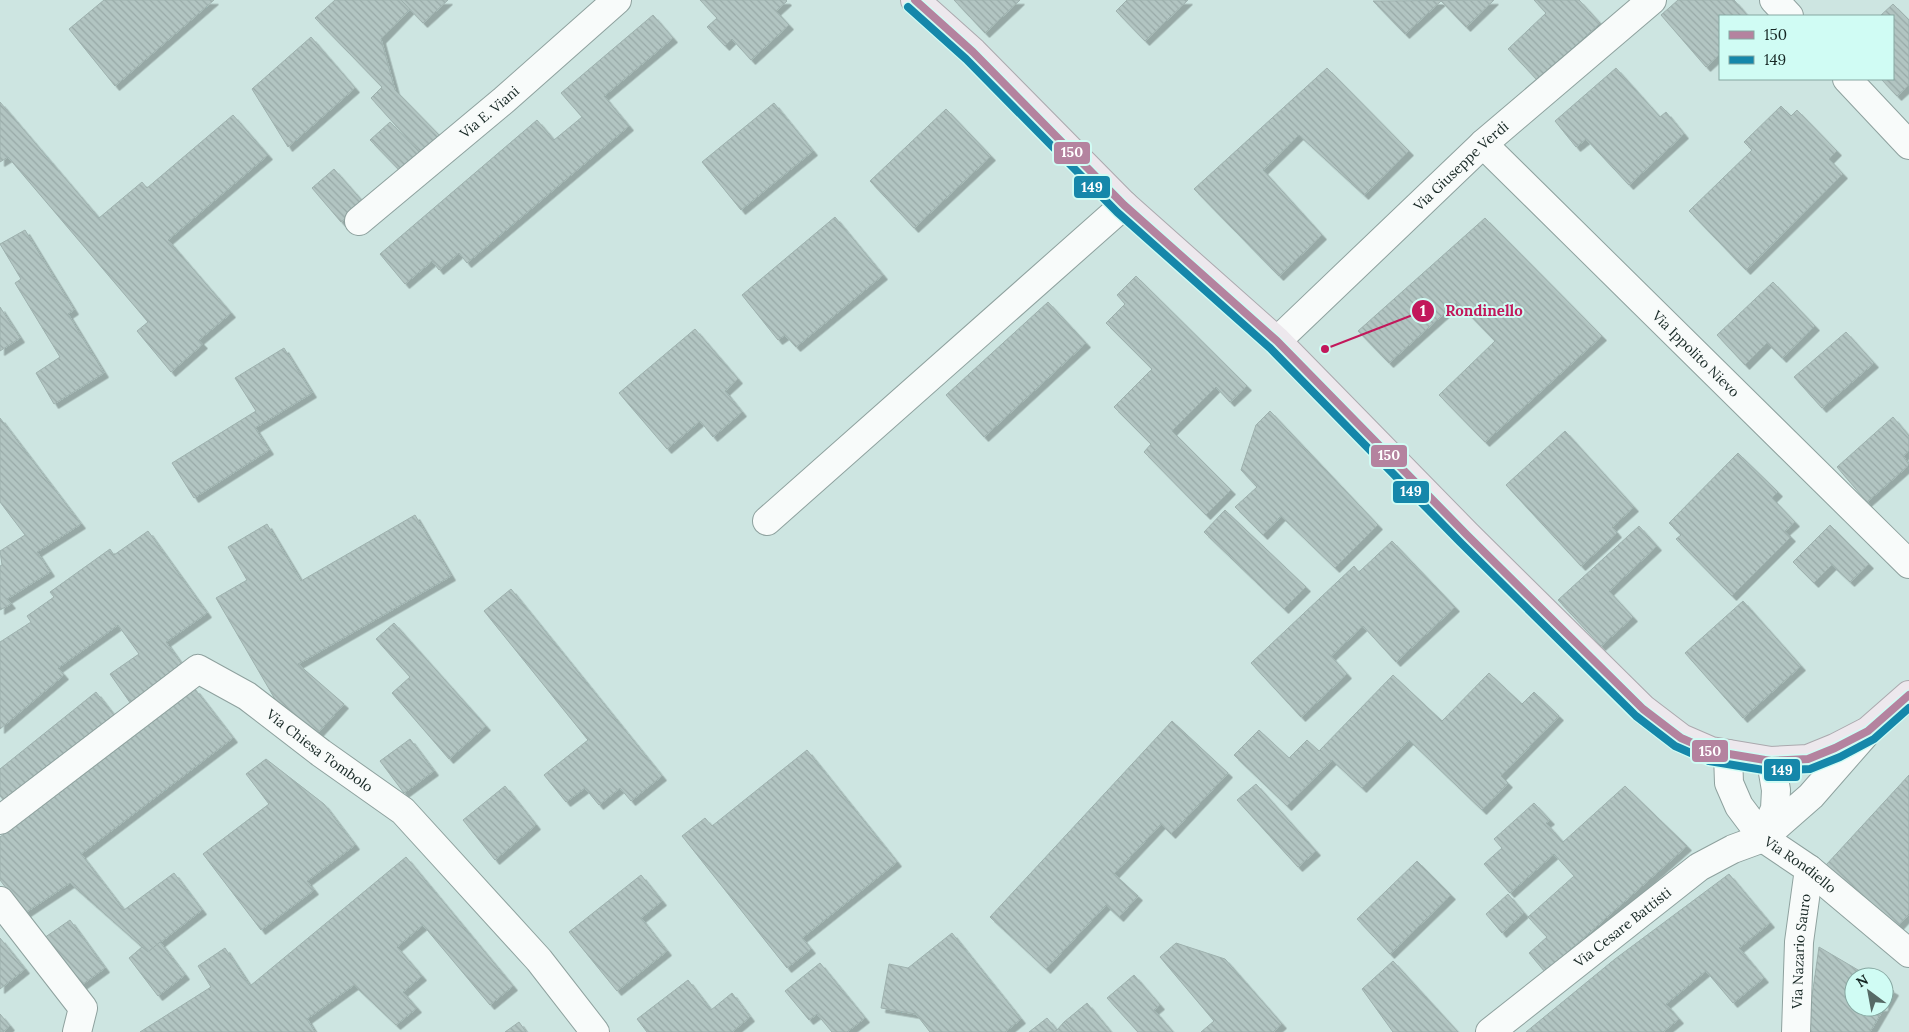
<svg xmlns="http://www.w3.org/2000/svg" width="1909" height="1032" font-family="Lora,serif">
  <style>
    .building { fill: url(#building-back-hatch); stroke: #9eb1ae; filter: url(#shadow) }
    .lines { fill: none; stroke-linecap: round; stroke-linejoin: round }
    .minor-casing { stroke: #8ea19e; stroke-width: 30 }
    .major-casing { stroke: #aba9ae; stroke-width: 30 }
    .minor { stroke: #f8fbfa; stroke-width: 28 }
    .major { stroke: #ede8ed; stroke-width: 28 }
    .bus-1-casing { stroke: #d0fcf4; stroke-width: 11 }
    .bus-2-casing { stroke: #d0fcf4; stroke-width: 11 }
    .bus-1 { stroke: #b4839f; stroke-width: 8 }
    .bus-2 { stroke: #1587aa; stroke-width: 8 }
    .labels { text-anchor: middle; stroke-width: 4; stroke-linejoin: round; paint-order: stroke }
    .street-label { font-size: 14px; fill: #162724; stroke: #d0fcf4 }
    .leader { fill: none; stroke: #c2185b; stroke-width: 2 }
    .callout-dot { fill: #c2185b; stroke: #d0fcf4; stroke-width: 2 }
    .mark-label { font-size: 15px; text-anchor: middle; font-weight: bold; fill: #fff }
    .callout-label { font-size: 15px; text-anchor: middle; font-weight: bold; fill: #c2185b; stroke: #d0fcf4; stroke-width: 4; stroke-linejoin: round; paint-order: stroke }
    .line-badge { stroke: #d0fcf4; stroke-width: 2 }
    .badge-label { font-size: 14px; text-anchor: middle; font-weight: bold; fill: #fff }
  </style>
  <defs>
    <pattern id="building-back-hatch" width="6" height="6" patternUnits="userSpaceOnUse" patternTransform="scale(1.25)"><rect width="6" height="6" fill="#b2c5c2"/><path d="M-1 5l2 2M0 0l6 6M5-1l2 2" fill="none" stroke="#98a9a7"/></pattern>
    <filter id="shadow"><feDropShadow dx="4.5" dy="4.5" stdDeviation="0" flood-color="#0004"/></filter>
  </defs>
  <rect width="100%" height="100%" fill="#cde5e1"/>
  <g class="building">
    <path d="M 104,0 L 214,0 L 115,86 L 69,29 Z"/>
    <path d="M 335,0 L 401,0 L 410,9 L 381,39 L 395,90 L 444,140 L 425,158 L 371,98 L 382,87 L 315,18 Z"/>
    <path d="M 401,0 L 448,0 L 423,23 Z"/>
    <path d="M 700,0 L 786,0 L 787,1 L 776,11 L 789,25 L 751,60 L 732,39 L 725,46 L 707,27 L 717,18 Z"/>
    <path d="M 954,0 L 1020,0 L 985,33 Z"/>
    <path d="M 1127,0 L 1188,0 L 1145,41 L 1116,11 Z"/>
    <path d="M 1494,0 L 1466,27 L 1441,1 L 1405,34 L 1373,1 Z"/>
    <path d="M 1534,0 L 1579,0 L 1600,23 L 1538,81 L 1508,49 L 1546,13 Z"/>
    <path d="M 1678,0 L 1734,0 L 1748,16 L 1720,16 L 1720,54 L 1706,67 L 1661,15 Z"/>
    <path d="M 1893,4 L 1909,20 L 1909,85 L 1897,96 L 1881,79 L 1893,79 L 1893,16 L 1880,16 Z"/>
    <path d="M 653,15 L 673,38 L 604,96 L 629,126 L 467,263 L 459,253 L 439,270 L 432,261 L 405,284 L 380,254 L 537,120 L 554,140 L 582,117 L 561,93 Z"/>
    <path d="M 311,37 L 355,88 L 288,147 L 252,89 Z"/>
    <path d="M 1327,68 L 1409,151 L 1364,195 L 1299,135 L 1263,170 L 1322,235 L 1279,276 L 1194,189 Z"/>
    <path d="M 1616,68 L 1660,117 L 1666,112 L 1684,134 L 1629,185 L 1586,139 L 1576,147 L 1555,121 Z"/>
    <path d="M 0,102 L 99,218 L 142,182 L 147,188 L 233,115 L 268,155 L 168,240 L 231,313 L 199,340 L 203,344 L 171,372 L 137,331 L 148,322 L 8,157 L 0,162 Z"/>
    <path d="M 774,103 L 813,151 L 741,210 L 702,162 Z"/>
    <path d="M 1781,106 L 1791,116 L 1797,110 L 1837,151 L 1829,159 L 1843,174 L 1746,270 L 1689,211 L 1752,150 L 1744,142 Z"/>
    <path d="M 946,109 L 991,156 L 914,228 L 870,181 Z"/>
    <path d="M 390,122 L 425,158 L 406,177 L 370,140 Z"/>
    <path d="M 334,169 L 364,203 L 341,222 L 312,188 Z"/>
    <path d="M 835,217 L 883,275 L 796,347 L 785,335 L 778,340 L 742,295 Z"/>
    <path d="M 1485,218 L 1602,336 L 1485,442 L 1439,395 L 1495,341 L 1457,302 L 1389,363 L 1358,331 Z"/>
    <path d="M 25,230 L 74,310 L 68,314 L 104,373 L 54,404 L 36,373 L 60,357 L 15,283 L 21,279 L 0,244 Z"/>
    <path d="M 1136,276 L 1247,386 L 1230,402 L 1216,387 L 1172,431 L 1231,490 L 1206,515 L 1144,452 L 1151,444 L 1114,407 L 1152,369 L 1106,323 L 1125,304 L 1117,295 Z"/>
    <path d="M 1773,282 L 1815,326 L 1782,358 L 1767,343 L 1745,365 L 1717,335 Z"/>
    <path d="M 1048,302 L 1086,343 L 984,437 L 946,395 Z"/>
    <path d="M 0,307 L 20,338 L 0,351 Z"/>
    <path d="M 695,329 L 738,379 L 725,391 L 742,412 L 713,437 L 700,421 L 667,449 L 619,393 Z"/>
    <path d="M 1846,332 L 1874,363 L 1822,408 L 1794,377 Z"/>
    <path d="M 284,348 L 312,393 L 255,428 L 269,450 L 194,498 L 172,463 L 256,411 L 235,378 Z"/>
    <path d="M 1270,411 L 1378,525 L 1335,568 L 1281,516 L 1263,535 L 1235,507 L 1257,487 L 1241,470 L 1256,425 Z"/>
    <path d="M 1893,417 L 1909,436 L 1909,451 L 1903,456 L 1909,465 L 1867,502 L 1837,467 Z"/>
    <path d="M 0,418 L 81,524 L 37,552 L 50,572 L 7,599 L 11,604 L 0,610 L 0,566 L 2,565 L 0,551 L 25,535 L 0,502 Z"/>
    <path d="M 1565,431 L 1634,507 L 1612,527 L 1617,533 L 1581,566 L 1506,485 Z"/>
    <path d="M 1738,453 L 1778,492 L 1772,498 L 1795,522 L 1785,531 L 1791,537 L 1732,596 L 1676,539 L 1681,535 L 1669,523 Z"/>
    <path d="M 1225,510 L 1306,587 L 1284,609 L 1204,532 Z"/>
    <path d="M 415,515 L 451,576 L 298,664 L 344,704 L 314,737 L 279,706 L 216,598 L 247,580 L 228,547 L 267,524 L 301,581 Z"/>
    <path d="M 1830,525 L 1869,564 L 1850,582 L 1832,565 L 1814,583 L 1793,562 Z"/>
    <path d="M 1639,526 L 1657,546 L 1609,591 L 1633,617 L 1601,646 L 1558,600 Z"/>
    <path d="M 148,531 L 207,613 L 166,642 L 183,666 L 131,704 L 110,674 L 139,654 L 118,625 L 58,668 L 64,675 L 0,729 L 0,642 L 31,622 L 27,616 L 54,597 L 50,592 L 110,549 L 114,555 Z"/>
    <path d="M 1392,541 L 1455,607 L 1396,662 L 1363,626 L 1331,656 L 1347,674 L 1301,717 L 1251,663 L 1354,566 L 1359,572 Z"/>
    <path d="M 511,589 L 662,776 L 631,801 L 620,788 L 599,805 L 585,788 L 566,802 L 544,775 L 588,740 L 484,611 Z"/>
    <path d="M 1743,601 L 1801,666 L 1743,718 L 1685,653 Z"/>
    <path d="M 394,623 L 486,726 L 449,759 L 392,693 L 410,677 L 376,639 Z"/>
    <path d="M 1489,673 L 1522,704 L 1534,692 L 1559,716 L 1501,776 L 1508,783 L 1482,810 L 1409,740 L 1362,788 L 1332,760 L 1287,806 L 1234,755 L 1259,730 L 1289,758 L 1307,740 L 1319,751 L 1393,675 L 1442,721 Z"/>
    <path d="M 195,689 L 233,738 L 81,854 L 124,910 L 174,873 L 202,910 L 148,952 L 70,883 L 25,913 L 0,880 L 0,837 Z"/>
    <path d="M 96,692 L 114,715 L 6,803 L 0,796 L 0,769 Z"/>
    <path d="M 1172,721 L 1228,773 L 1171,834 L 1161,824 L 1114,874 L 1138,896 L 1119,917 L 1106,905 L 1046,969 L 990,917 Z"/>
    <path d="M 410,739 L 434,771 L 404,793 L 380,761 Z"/>
    <path d="M 807,750 L 897,862 L 802,938 L 811,949 L 787,968 L 682,836 L 705,818 L 712,826 Z"/>
    <path d="M 266,759 L 324,804 L 355,845 L 307,881 L 314,890 L 261,930 L 203,854 L 269,804 L 246,774 Z"/>
    <path d="M 1909,775 L 1909,914 L 1896,928 L 1826,865 Z"/>
    <path d="M 1256,784 L 1316,851 L 1298,867 L 1237,800 Z"/>
    <path d="M 505,786 L 536,825 L 495,860 L 463,820 Z"/>
    <path d="M 1625,786 L 1687,846 L 1545,972 L 1529,953 L 1547,937 L 1528,917 L 1574,876 L 1554,854 L 1510,893 L 1484,864 L 1502,848 L 1494,839 L 1534,803 L 1550,820 L 1546,823 L 1563,842 Z"/>
    <path d="M 406,857 L 513,986 L 490,1005 L 423,925 L 397,947 L 422,976 L 403,992 L 417,1008 L 396,1025 L 354,985 L 307,1019 L 315,1032 L 140,1032 L 211,987 L 198,966 L 225,948 L 250,986 Z"/>
    <path d="M 1417,861 L 1451,895 L 1390,954 L 1357,919 Z"/>
    <path d="M 1729,874 L 1770,923 L 1739,948 L 1764,978 L 1733,1003 L 1706,971 L 1666,1004 L 1679,1019 L 1663,1032 L 1526,1032 L 1615,959 Z"/>
    <path d="M 641,875 L 662,901 L 641,918 L 667,951 L 617,991 L 569,932 Z"/>
    <path d="M 1508,894 L 1524,913 L 1502,933 L 1486,914 Z"/>
    <path d="M 70,920 L 105,968 L 79,987 L 44,938 Z"/>
    <path d="M 952,933 L 1021,1019 L 1005,1032 L 930,1032 L 916,1014 L 881,1008 L 889,964 L 908,968 Z"/>
    <path d="M 0,938 L 25,969 L 0,989 Z"/>
    <path d="M 160,942 L 185,975 L 158,996 L 129,958 L 142,947 L 148,952 Z"/>
    <path d="M 1176,943 L 1225,959 L 1282,1024 L 1273,1032 L 1201,1032 L 1214,1021 L 1160,957 Z"/>
    <path d="M 1819,947 L 1870,977 L 1854,977 L 1854,1007 L 1884,1007 L 1884,985 L 1894,991 L 1870,1032 L 1807,1032 Z"/>
    <path d="M 1393,961 L 1458,1032 L 1393,1032 L 1362,989 Z"/>
    <path d="M 820,963 L 865,1018 L 847,1032 L 832,1032 L 817,1014 L 809,1020 L 785,991 Z"/>
    <path d="M 1134,975 L 1160,1005 L 1154,1010 L 1173,1032 L 1138,1032 L 1107,998 Z"/>
    <path d="M 688,980 L 711,1010 L 732,993 L 750,1017 L 732,1032 L 647,1032 L 637,1019 Z"/>
    <path d="M 1087,1003 L 1111,1032 L 1073,1032 L 1064,1022 Z"/>
    <path d="M 0,1014 L 10,1026 L 3,1032 L 0,1032 Z"/>
    <path d="M 1047,1018 L 1057,1030 L 1054,1032 L 1029,1032 Z"/>
    <path d="M 519,1022 L 526,1032 L 505,1032 Z"/>
    <path d="M 1064,1022 L 1073,1032 L 1054,1032 L 1057,1030 Z"/>
  </g>
  <g class="lines">
    <g class="minor-casing">
      <g id="minor">
        <path d="M 1774,0 L 1789,16"/>
        <path d="M 1847,79 L 1909,145"/>
        <path id="s1" d="M 1483,144 L 1909,564"/>
        <path id="s2" d="M 359,221 L 504,100 L 617,0"/>
        <path id="s3" d="M 1277,341 L 1483,144 L 1652,0"/>
        <path d="M 767,521 L 1124,205"/>
        <path id="s4" d="M 1728,754 L 1729,783 L 1739,806 L 1763,838 L 1809,869 L 1909,953"/>
        <path id="s5" d="M 0,820 L 198,669 L 247,696 L 321,753 L 403,811 L 539,960 L 595,1032"/>
        <path d="M 1763,836 L 1775,809 L 1776,790 L 1771,761"/>
        <path d="M 0,901 L 83,1008 L 77,1032"/>
        <path id="s6" d="M 1490,1032 L 1699,867 L 1733,849 L 1763,838 L 1811,796 L 1867,732"/>
        <path id="s7" d="M 1796,1032 L 1799,942 L 1809,869"/>
      </g>
    </g>
    <g class="major-casing">
      <path id="major" d="M 915,0 L 973,52 L 1124,205 L 1277,341 L 1467,535 L 1643,709 L 1681,738 L 1711,751 L 1771,761 L 1808,759 L 1835,748 L 1868,731 L 1909,695"/>
    </g>
    <use href="#minor" class="minor"/>
    <use href="#major" class="major"/>
    <g class="bus-1-casing">
      <path id="bus-1" d="M 915,0 L 973,52 L 1124,205 L 1277,341 L 1467,535 L 1643,709 L 1681,738 L 1711,751 L 1771,761 L 1808,759 L 1835,748 L 1868,731 L 1909,695"/>
    </g>
    <g class="bus-2-casing">
      <path id="bus-2" d="M 908,7 L 966,59 L 1117,212 L 1270,348 L 1460,542 L 1636,716 L 1675,746 L 1709,761 L 1770,771 L 1810,769 L 1840,757 L 1874,739 L 1909,708"/>
    </g>
    <use href="#bus-1" class="bus-1"/>
    <use href="#bus-2" class="bus-2"/>
  </g>
  <g class="labels">
    <g class="street-label">
      <text dy="5" stroke="none"><textPath href="#s2" startOffset="170">Via E. Viani</textPath></text>
      <text dy="5" stroke="none"><textPath href="#s3" startOffset="254">Via Giuseppe Verdi</textPath></text>
      <text dy="5" stroke="none"><textPath href="#s1" startOffset="299">Via Ippolito Nievo</textPath></text>
      <text dy="5" stroke="none"><textPath href="#s5" startOffset="396">Via Chiesa Tombolo</textPath></text>
      <text dy="5" stroke="none"><textPath href="#s4" startOffset="140">Via Rondiello</textPath></text>
      <text dy="5" stroke="none"><textPath href="#s6" startOffset="169">Via Cesare Battisti</textPath></text>
      <text dy="5" stroke="none"><textPath href="#s7" startOffset="81">Via Nazario Sauro</textPath></text>
    </g>
  </g>
  <path class="leader" d="M1325 349L1423 311"/>
  <g class="callout-dot">
    <circle cx="1325" cy="349" r="5"/>
    <circle cx="1423" cy="311" r="12"/>
  </g>
  <g class="mark-label">
    <text x="1423" y="316">1</text>
  </g>
  <g class="callout-label">
    <text x="1484" y="316">Rondinello</text>
  </g>
  <g class="line-badge">
    <rect x="1053" y="141" width="38" height="24" rx="5" fill="#b4839f"/>
    <rect x="1073" y="175" width="38" height="24" rx="5" fill="#1587aa"/>
    <rect x="1370" y="444" width="38" height="24" rx="5" fill="#b4839f"/>
    <rect x="1392" y="480" width="38" height="24" rx="5" fill="#1587aa"/>
    <rect x="1691" y="739" width="38" height="24" rx="5" fill="#b4839f"/>
    <rect x="1763" y="758" width="38" height="24" rx="5" fill="#1587aa"/>
  </g>
  <g class="badge-label">
    <text x="1072" y="157">150</text>
    <text x="1092" y="192">149</text>
    <text x="1389" y="460">150</text>
    <text x="1411" y="496">149</text>
    <text x="1710" y="756">150</text>
    <text x="1782" y="775">149</text>
  </g>
  <rect x="1719" y="15" width="175" height="65" fill="#d0fcf4" stroke="#86a7a1"/>
  <rect x="1729" y="31" width="25" height="8" fill="#b4839f" stroke="#86a7a1"/>
  <text x="1764" y="40" font-size="15" fill="#162724">150</text>
  <rect x="1729" y="56" width="25" height="8" fill="#1587aa" stroke="#86a7a1"/>
  <text x="1764" y="65" font-size="15" fill="#162724">149</text>
  <g transform="translate(1869 992) rotate(328)"><circle r="24" fill="#d0fcf4" stroke="#86a7a1"/>
  <path d="M0-4L9 19L0 12L-9 19Z" fill="#566a66"/>
  <text y="-8" font-size="14" font-weight="bold" text-anchor="middle" fill="#162724">N</text>
  </g>
</svg>
